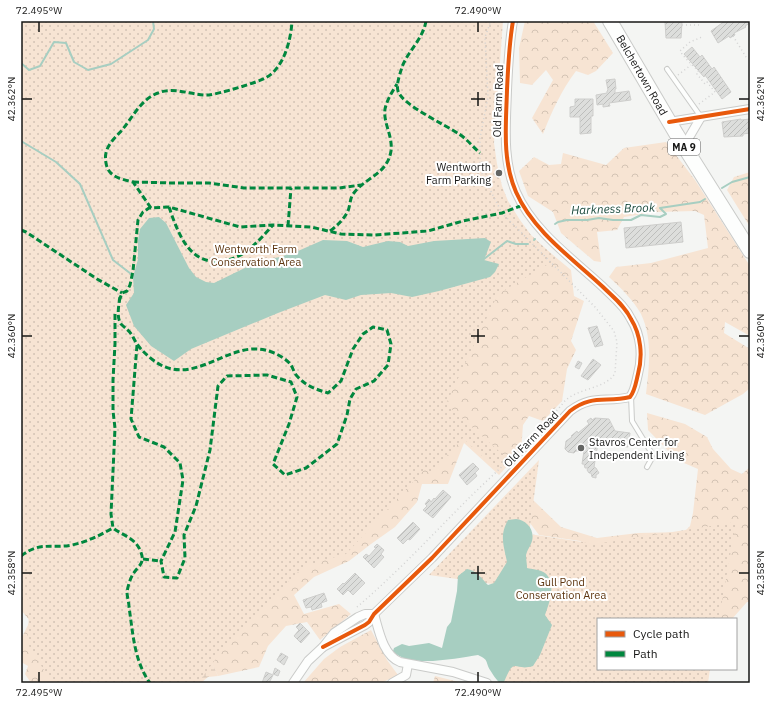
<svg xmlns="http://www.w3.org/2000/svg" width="771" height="704" font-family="'IBM Plex Sans',sans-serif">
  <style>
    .forest { fill: url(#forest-crowns) }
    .wetland { fill: url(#wetland-marsh) }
    .park { fill: url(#park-dots) }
    .water { fill: #a7cec1 }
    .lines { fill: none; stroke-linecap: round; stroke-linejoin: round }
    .stream { stroke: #a7cec1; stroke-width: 2 }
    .building { fill: url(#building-hatch); stroke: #cececc }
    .service-casing { stroke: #cacbc9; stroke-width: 6 }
    .minor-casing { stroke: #cacbc9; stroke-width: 10 }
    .trunk-casing { stroke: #cacbc9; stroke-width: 16 }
    .path { stroke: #d3d3d3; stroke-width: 1.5; stroke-dasharray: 1 3; stroke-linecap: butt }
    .service { stroke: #fdfefd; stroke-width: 4 }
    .minor { stroke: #fdfefd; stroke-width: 8 }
    .trunk { stroke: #fdfefd; stroke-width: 14 }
    .quiet { stroke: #00873e; stroke-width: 3; stroke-dasharray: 6 3; stroke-linecap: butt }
    .cycleway-casing { stroke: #fff; stroke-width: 6 }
    .cycleway { stroke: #e8590c; stroke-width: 4 }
    .ticks { fill: none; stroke: #171716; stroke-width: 1.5 }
    .poi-dot { fill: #646563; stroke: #fff; stroke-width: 1.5 }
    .labels { text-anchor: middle; stroke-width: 4; stroke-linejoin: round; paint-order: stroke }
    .shield { fill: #fff; stroke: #5d5d5c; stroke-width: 1 }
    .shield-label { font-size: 10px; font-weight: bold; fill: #171716 }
    .street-label { font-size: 11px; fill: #171716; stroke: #fff }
    .poi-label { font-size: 11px; fill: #171716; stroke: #fff; text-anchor: end }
    .park-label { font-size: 11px; fill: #5e3610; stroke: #fff }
    .water-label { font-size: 12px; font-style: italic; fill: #1d4c3f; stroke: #fff }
    .neatline { fill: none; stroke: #171716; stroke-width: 1.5 }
    .ticks-label { font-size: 10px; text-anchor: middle; fill: #171716 }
  </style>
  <defs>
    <pattern id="forest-crowns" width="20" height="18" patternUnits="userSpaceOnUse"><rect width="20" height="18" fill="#f7e4d3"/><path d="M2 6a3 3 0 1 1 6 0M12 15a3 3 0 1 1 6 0" fill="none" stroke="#d3c3b4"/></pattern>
    <pattern id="wetland-marsh" width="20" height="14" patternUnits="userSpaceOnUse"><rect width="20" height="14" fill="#f7e4d3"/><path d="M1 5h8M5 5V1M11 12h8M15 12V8" fill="none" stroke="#d3c3b4"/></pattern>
    <pattern id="park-dots" width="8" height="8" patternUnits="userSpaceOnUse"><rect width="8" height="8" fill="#f7e4d3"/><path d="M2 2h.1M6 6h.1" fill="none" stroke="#d3c3b4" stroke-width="1.8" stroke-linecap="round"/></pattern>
    <pattern id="building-hatch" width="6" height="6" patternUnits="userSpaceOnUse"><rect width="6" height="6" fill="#dddedc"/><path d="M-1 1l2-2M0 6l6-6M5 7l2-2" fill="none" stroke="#bdbebc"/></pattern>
  </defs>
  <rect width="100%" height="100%" fill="#f4f5f3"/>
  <g class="forest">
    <path d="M 525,21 L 593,21 L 613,53 L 596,71 L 588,75 L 576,71 C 561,91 552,111 543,134 L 532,118 L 553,80 L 546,70 L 532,85 L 520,83 L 519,48 Z"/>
    <path d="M 666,142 L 695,180 L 750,266 L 750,336 L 725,322 L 724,333 L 750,349 L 750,388 L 743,394 L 705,415 L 646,394 C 649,368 653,339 641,314 C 633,300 621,288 609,277 L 616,267 L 651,263 L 708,248 L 704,215 L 695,211 L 657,212 L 624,217 L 617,230 L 597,232 L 601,262 L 594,261 L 561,233 L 553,212 L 528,196 L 519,171 L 534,157 L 549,165 L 561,164 L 563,153 L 606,165 L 624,148 Z"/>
    <path d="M 750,172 L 750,227 L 727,190 L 734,177 Z"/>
    <path d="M 529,235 L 571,270 L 574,296 L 584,301 L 571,341 L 576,350 L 567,369 L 562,401 L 543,421 L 529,416 L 523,425 L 521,451 L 499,475 L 464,443 L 448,484 L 422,484 L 417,502 L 395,527 L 371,544 L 349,561 L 314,577 L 294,595 L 304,614 L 339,604 L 351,614 L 320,640 L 307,622 L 286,626 L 268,646 L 259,667 L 218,676 L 208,656 L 142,683 L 31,683 L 25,674 L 28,666 L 21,662 L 21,637 L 22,637 L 30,621 L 21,610 L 21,564 Z"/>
    <path d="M 647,413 L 685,424 L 707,437 L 713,449 L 731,469 L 742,474 L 750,467 L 750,602 L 747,602 L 732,619 L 711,619 L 580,541 L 539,535 L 530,523 L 533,500 L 561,527 L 597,538 L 638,533 L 684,532 L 690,526 L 693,513 L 698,469 L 677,460 L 648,430 Z"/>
    <path d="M 371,630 L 387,660 L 398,675 L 381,683 L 303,683 L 324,659 L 340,647 Z"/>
    <path d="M 435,676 L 463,683 L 433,683 Z"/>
  </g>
  <path class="wetland" d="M 208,655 L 218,676 L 208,677 L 201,683 L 169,683 Z"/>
  <g class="park">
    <path d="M 21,21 L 503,21 L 494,143 L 497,164 L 502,186 L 508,201 L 520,220 L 531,235 L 557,259 L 498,294 L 446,404 L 500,452 L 505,455 L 513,455 L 498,471 L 463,438 L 431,473 L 426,468 L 346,554 L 304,566 L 229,641 L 198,683 L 52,683 L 27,643 L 30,600 L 21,599 Z"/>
    <path d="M 539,460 L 529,534 L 596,544 L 736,522 L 719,619 L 598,619 L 598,669 L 710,669 L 708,683 L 507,683 L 499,679 L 513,587 L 429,575 Z"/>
  </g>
  <g class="water">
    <path d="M 159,217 L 166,223 L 189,268 L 196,277 L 206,282 L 214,283 L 259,261 L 280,257 L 298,251 L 323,240 L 347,241 L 363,247 L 388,241 L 400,242 L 408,246 L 434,241 L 485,238 L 491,242 L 484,260 L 499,264 L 495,272 L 490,277 L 439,291 L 412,297 L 391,293 L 361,295 L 346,300 L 325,295 L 278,313 L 191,349 L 174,361 L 151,346 L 134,326 L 126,305 L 134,293 L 133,277 L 138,259 L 138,240 L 140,229 L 149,218 Z"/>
    <path d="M 516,519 C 526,520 535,529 532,541 C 531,545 527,550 526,555 C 526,559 527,564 527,568 C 532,569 541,570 545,573 C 557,583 549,604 545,615 L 552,625 L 540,655 L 533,666 C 514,672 515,655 504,682 L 500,683 C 497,681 492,673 490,670 C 485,661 489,660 478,655 C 457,658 408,669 393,651 L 394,648 L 402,644 L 409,646 L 429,643 L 442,648 L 447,627 L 451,622 L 457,591 L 458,576 L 467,569 C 476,570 482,579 488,585 L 494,583 L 507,562 C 504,546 499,536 508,520 Z"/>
  </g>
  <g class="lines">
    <g class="stream">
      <path d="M 21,63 L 29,70 L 40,66 L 54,42 L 66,43 L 74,62 L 88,70 L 111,64 L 148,40 L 154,29 L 153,21"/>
      <path d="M 21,141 L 56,162 L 80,184 L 113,260 L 135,277"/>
      <path d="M 722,188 L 732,182 L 750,177"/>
      <path d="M 555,224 L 558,222 L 567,220 L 587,220 L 599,218 L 613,220 L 631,220 L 641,215 L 660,217 L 666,214 L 660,208 L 700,202 L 705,199"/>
      <path d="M 534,240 L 535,239"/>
      <path d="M 484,259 L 507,241 L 516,244 L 528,244"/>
    </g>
  </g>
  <g class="building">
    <path d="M 667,21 L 682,22 L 681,38 L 666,38 L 665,22 Z"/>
    <path d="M 725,21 L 750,21 L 750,23 L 745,26 L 746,27 L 734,33 L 735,35 L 733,36 L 730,38 L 729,36 L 718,43 L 711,31 Z"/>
    <path d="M 692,47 L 700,57 L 702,55 L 712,69 L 714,67 L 731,92 L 722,99 L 705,75 L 704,77 L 684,54 Z"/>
    <path d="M 615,79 L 616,89 L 615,89 L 615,93 L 629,91 L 631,100 L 609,103 L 610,106 L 603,107 L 603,104 L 597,105 L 596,95 L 607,93 L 607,91 L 608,90 L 606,80 Z"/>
    <path d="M 575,99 L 593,99 L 593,116 L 591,116 L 591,133 L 580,134 L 580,117 L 570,117 L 570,107 L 575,106 Z"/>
    <path d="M 741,119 L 741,120 L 750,119 L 750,133 L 743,134 L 743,136 L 724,137 L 722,122 Z"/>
    <path d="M 681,222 L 683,242 L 626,248 L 624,228 Z"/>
    <path d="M 597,326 L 603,345 L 595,347 L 588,328 Z"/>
    <path d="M 593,359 L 601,365 L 588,380 L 581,376 Z"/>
    <path d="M 578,361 L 582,363 L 579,369 L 575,367 Z"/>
    <path d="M 591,418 L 592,420 L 595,418 L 609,419 L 615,431 L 630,433 L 628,447 L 598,443 L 594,467 L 596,468 L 599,473 L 596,475 L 596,478 L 592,477 L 591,473 L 589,473 L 587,470 L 588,468 L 585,468 L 584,464 L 582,464 L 584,451 L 576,451 L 574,453 L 568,452 L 565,449 L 566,441 L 572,437 L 571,436 L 577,431 L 578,433 L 589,424 L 587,421 Z"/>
    <path d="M 473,463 L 479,469 L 475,473 L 477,476 L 467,485 L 459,475 Z"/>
    <path d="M 443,490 L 451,497 L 433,518 L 423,510 L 427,506 L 425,504 L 429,499 L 431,502 L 434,498 L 435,499 Z"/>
    <path d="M 413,522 L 420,529 L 410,540 L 408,539 L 403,544 L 397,538 Z"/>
    <path d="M 377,544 L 384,550 L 381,554 L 384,557 L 374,568 L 363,557 L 366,554 L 369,556 L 376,548 L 374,547 Z"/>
    <path d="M 355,573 L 365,583 L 353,595 L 348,590 L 343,595 L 337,589 L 343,583 L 344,584 Z"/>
    <path d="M 324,593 L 327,601 L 321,603 L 322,607 L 312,610 L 311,607 L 306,608 L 303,600 Z"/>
    <path d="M 300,623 L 310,633 L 301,643 L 294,636 L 299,630 L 296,627 Z"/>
    <path d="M 281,653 L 288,657 L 284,665 L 277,660 Z"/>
    <path d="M 275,668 L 280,671 L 278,676 L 273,674 Z"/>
    <path d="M 266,672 L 273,675 L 269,683 L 262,683 Z"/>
  </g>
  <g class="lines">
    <g class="service-casing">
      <g id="service">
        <path d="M 667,69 L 701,117"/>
        <path d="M 631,396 L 632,421 L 651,452 L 652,458 L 647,467"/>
      </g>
    </g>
    <g class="minor-casing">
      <g id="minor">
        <path d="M 669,122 L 750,109"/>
        <path d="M 684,146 L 701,117"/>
        <path d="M 374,614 C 379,631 383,655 400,662 L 453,672 L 487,683"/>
        <path d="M 323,647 L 365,625 L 369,622 L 374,614 L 432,558 L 570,411 C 592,394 606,403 630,397 C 635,391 636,382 638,374 C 643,356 641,335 631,319 C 625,306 613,297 603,287 C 573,259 533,231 516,192 C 502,160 506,125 507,90 C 508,67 509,44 513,21"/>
        <path d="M 293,683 L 308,661 L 323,647 L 334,633 L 358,617 L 365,614 L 374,614"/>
        <path d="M 392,683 L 406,675 L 408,664"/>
      </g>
    </g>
    <g class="trunk-casing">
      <path id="trunk" d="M 610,21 L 677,135 L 750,251"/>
    </g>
    <g class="path">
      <path d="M 682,25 L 699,25"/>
      <path d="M 733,36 L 746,57"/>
      <path d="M 678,75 L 691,65"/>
      <path d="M 699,104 L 715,92 L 707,82 L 705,84 L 697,74 L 699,72 C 693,65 685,59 680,51 L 690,42 L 702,37"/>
      <path d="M 357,607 C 397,573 433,534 470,497 C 502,466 535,437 564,402 C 576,388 607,389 615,373 L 617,342 L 614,331 L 595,307 L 502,213 L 480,170 L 480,138 L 488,97 L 485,37 L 491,21"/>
    </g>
    <use href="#service" class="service"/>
    <use href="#minor" class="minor"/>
    <use href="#trunk" class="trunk"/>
    <g class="quiet">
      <path d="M 426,21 C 423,39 408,51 402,67 C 400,74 396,84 398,91 C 402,105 446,125 459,134 C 467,139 473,147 480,153"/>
      <path d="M 133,182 L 174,183 L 209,183 L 244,188 L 339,188 L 361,185"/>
      <path d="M 169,207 C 178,233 189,265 221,261 C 230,260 239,257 247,251 C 256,244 265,234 273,225"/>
      <path d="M 151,208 L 133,182 C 121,179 108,177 106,163 C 103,148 113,140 122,130 C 133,117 141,99 158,93 C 174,86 193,96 209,95 C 218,94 260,82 267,77 C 284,67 291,40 292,21"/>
      <path d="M 288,226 L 291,188"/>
      <path d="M 21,230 L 26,232 L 97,279 L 122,293"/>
      <path d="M 330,231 C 338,225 344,219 348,211 C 350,206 350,200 352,196 C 362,178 387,176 391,151 C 393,136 383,123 385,109 C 387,100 392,92 397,84"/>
      <path d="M 120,297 C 119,305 116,317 121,324 C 126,329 130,331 133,337 C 138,347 144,353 153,360 C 192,390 227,341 265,350 C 274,352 286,358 291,365 C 293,368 294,373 297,376 C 306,386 315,389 328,393 L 341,381 L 353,349 L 363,334 L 373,327 L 387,330 L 391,344 L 388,365 L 374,381 L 356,389 L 350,399 L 347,415 L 337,444 L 306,468 L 285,475 L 273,464 L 289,424 L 297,397 L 291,382 L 267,375 L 227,376 L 218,386 L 210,450 L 196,506 L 184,535 L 185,558 L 177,578 L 164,577 L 161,561 L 175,532 L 183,480 L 180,463 L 164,447 L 139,437 L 131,419 L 137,345"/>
      <path d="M 119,301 L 122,293 L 127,291 L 130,285 L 133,271 L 138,220 L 143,212 L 149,208 L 169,207 L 240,227 L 273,225 L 311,227 L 341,234 L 375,235 L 428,231 L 463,221 L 502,213 L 523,205"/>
      <path d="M 115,314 L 115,344 L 113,380 L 113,411 L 115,428 L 111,514 L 113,528 C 122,535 135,538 140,550 C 146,563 139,565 133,574 C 130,579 128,586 127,592 C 127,597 129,602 129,607 C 133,633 134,661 150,683"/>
      <path d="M 21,556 C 40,541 51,549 72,545 C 87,542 100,535 113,528"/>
      <path d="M 143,559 L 161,561"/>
    </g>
    <g class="cycleway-casing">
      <g id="cycleway">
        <path d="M 669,122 L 750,109"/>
        <path d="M 323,647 L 365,625 L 369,622 L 374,614 L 432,558 L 570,411 C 592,394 606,403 630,397 C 635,391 636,382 638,374 C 643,356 641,335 631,319 C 625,306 613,297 603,287 C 573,259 533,231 516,192 C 502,160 506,125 507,90 C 508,67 509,44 513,21"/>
      </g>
    </g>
    <use href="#cycleway" class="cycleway"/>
  </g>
  <path class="ticks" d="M 39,22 L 39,32M 478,22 L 478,32M 478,92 L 478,106M 22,99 L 32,99M 471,99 L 485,99M 739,99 L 749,99M 478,329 L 478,343M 22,336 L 32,336M 471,336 L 485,336M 739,336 L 749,336M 478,566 L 478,580M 22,573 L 32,573M 471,573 L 485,573M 739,573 L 749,573M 39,672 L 39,682M 478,672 L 478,682"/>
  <g class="poi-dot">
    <circle cx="499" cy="173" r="4"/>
    <circle cx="581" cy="448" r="4"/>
  </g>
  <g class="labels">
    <rect class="shield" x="668" y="139" width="32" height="16" rx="3"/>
    <g class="shield-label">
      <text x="684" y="151">MA 9</text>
    </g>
    <g class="street-label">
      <text transform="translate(642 75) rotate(60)" y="4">Belchertown Road</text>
      <text transform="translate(498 101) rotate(-88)" y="4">Old Farm Road</text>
      <text transform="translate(531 439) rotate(-46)" y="4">Old Farm Road</text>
    </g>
    <g class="poi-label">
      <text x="491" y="171">Wentworth<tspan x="491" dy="13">Farm Parking</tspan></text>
      <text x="589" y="446" text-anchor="start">Stavros Center for<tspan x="589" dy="13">Independent Living</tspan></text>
    </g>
    <g class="park-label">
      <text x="256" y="253">Wentworth Farm<tspan x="256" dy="13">Conservation Area</tspan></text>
      <text x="561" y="586">Gull Pond<tspan x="561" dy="13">Conservation Area</tspan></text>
    </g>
    <g class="water-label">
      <text transform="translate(613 209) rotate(-2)" y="4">Harkness Brook</text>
    </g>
  </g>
  <rect width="771" height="704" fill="none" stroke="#ffffff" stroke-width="44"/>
  <rect x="597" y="618" width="140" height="52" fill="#ffffff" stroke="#a2a2a2"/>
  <rect x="605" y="631" width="20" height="6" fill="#e8590c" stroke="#a2a2a2"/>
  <text x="633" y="638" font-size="12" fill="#171716">Cycle path</text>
  <rect x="605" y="651" width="20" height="6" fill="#00873e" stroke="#a2a2a2"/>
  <text x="633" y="658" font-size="12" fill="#171716">Path</text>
  <rect x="22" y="22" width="727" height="660" class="neatline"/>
  <g class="ticks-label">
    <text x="39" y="14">72.495°W</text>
    <text x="478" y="14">72.490°W</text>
    <text transform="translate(11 99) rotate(-90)" y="4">42.362°N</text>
    <text transform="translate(760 99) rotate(-90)" y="4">42.362°N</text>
    <text transform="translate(11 336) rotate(-90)" y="4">42.360°N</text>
    <text transform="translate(760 336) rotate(-90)" y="4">42.360°N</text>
    <text transform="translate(11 573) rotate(-90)" y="4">42.358°N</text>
    <text transform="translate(760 573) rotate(-90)" y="4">42.358°N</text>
    <text x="39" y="696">72.495°W</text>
    <text x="478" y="696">72.490°W</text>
  </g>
</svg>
